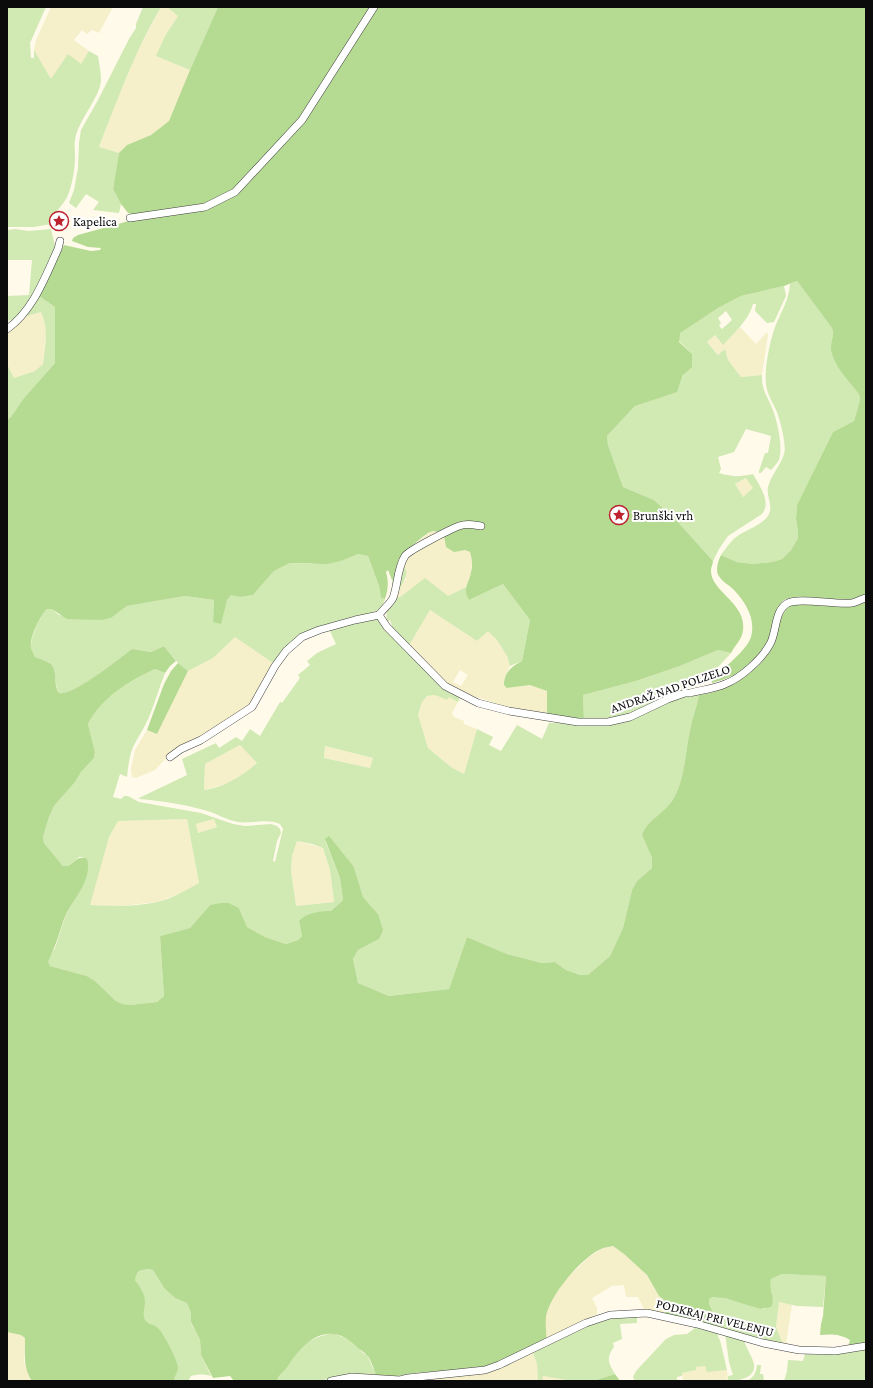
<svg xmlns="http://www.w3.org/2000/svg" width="873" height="1388" font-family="'Crimson Pro',serif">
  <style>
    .farmland { fill: #f5f0ca; fill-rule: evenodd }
    .green { fill: #d1e9b3; fill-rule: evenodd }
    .forest { fill: #b5da92 }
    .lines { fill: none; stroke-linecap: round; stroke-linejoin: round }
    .street-casing { stroke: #3e3e3e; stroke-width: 8 }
    .street { stroke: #fff; stroke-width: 7 }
    .labels { text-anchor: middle; stroke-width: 4; stroke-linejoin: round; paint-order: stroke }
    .poi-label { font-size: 13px; fill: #0b0b0b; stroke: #fff; text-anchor: start }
    .street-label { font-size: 13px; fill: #0b0b0b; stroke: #fff }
  </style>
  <rect width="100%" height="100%" fill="#fffaea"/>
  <g class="farmland">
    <path d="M 51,7 L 97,7 L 99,9 L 101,7 L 113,7 L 99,33 L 92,30 L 87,34 L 82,30 L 74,40 L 89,51 L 81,64 L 51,79 L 34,50 L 36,40 Z"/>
    <path d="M 161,7 L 167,7 L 178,16 L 165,36 L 157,56 L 190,70 L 175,110 L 169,121 L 151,135 L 127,145 L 119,153 L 99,148 L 114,107 L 136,55 L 154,20 Z"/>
    <path d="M 41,312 L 44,318 L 46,333 L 43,364 L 35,371 L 14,378 L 7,364 L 7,333 L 27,316 Z"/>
    <path d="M 740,327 L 756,344 L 767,332 L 768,335 L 762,375 L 741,377 L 728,360 L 725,349 L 719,355 L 707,342 L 715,335 L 723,344 Z"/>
    <path d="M 747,478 L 753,488 L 743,497 L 735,484 Z"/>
    <path d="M 430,532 L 439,532 L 445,537 L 446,547 L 465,550 L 470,552 L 472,562 L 471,573 L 466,587 L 448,596 L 399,598 L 397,595 L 398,590 L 401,584 L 406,580 L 403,564 L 399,560 L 403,554 Z"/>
    <path d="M 430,610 L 477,641 L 488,630 L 497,640 L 507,656 L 510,666 L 504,679 L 520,686 L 530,685 L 547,691 L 547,716 L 510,708 L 455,690 L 450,687 L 408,647 ZM 460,670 L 468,675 L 461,686 L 453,682 Z"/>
    <path d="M 234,636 L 273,663 L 250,703 L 245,708 L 194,740 L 171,753 L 155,770 L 136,778 L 132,777 L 131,769 L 135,750 L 147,730 L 157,734 L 188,671 L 213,658 Z"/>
    <path d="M 435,695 L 447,700 L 449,697 L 458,702 L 452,713 L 454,717 L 464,721 L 464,724 L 477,729 L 464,774 L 451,767 L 428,748 L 418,715 L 422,702 L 427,696 Z"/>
    <path d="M 240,745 L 257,763 L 248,771 L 232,782 L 204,790 L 205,764 Z"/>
    <path d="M 325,746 L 373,758 L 370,768 L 324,758 Z"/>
    <path d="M 187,819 L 199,883 L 182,893 L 157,902 L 122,906 L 89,905 L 109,837 L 117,821 Z"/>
    <path d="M 215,819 L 217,827 L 198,833 L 196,824 Z"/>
    <path d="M 297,841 L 323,848 L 330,870 L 334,902 L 296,906 L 291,871 L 292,856 Z"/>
    <path d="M 613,1246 L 624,1254 L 647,1275 L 659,1296 L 663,1299 L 665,1303 L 665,1313 L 653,1310 L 644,1309 L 638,1297 L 626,1297 L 624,1285 L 612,1286 L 592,1298 L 597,1308 L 597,1314 L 546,1342 L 545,1318 L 550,1302 L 567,1278 L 588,1258 L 601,1249 Z"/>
    <path d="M 779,1302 L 792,1305 L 786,1344 L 783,1344 L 776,1327 Z"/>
    <path d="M 7,1332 L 21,1335 L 25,1338 L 24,1361 L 32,1381 L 7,1381 Z"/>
    <path d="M 533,1353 L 537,1364 L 538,1381 L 542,1376 L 573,1380 L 573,1381 L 407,1381 L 501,1367 Z"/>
    <path d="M 705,1365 L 707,1372 L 727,1370 L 728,1381 L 683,1381 L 682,1373 L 696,1370 L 696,1367 Z"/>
  </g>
  <g class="green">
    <path d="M 7,7 L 46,7 L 30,43 L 31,58 L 34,58 L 34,50 L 51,79 L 68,54 L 81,64 L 89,51 L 98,56 C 99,64 101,72 101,80 C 100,98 78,120 75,140 C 74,145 75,150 75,155 C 75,168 73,182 68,195 C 64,205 53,212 51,224 L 34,227 L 7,227 Z"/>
    <path d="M 143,7 L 161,7 C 135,51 117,100 99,147 L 119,153 L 113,189 L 121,204 L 119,213 L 93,210 L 99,202 L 86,194 L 76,208 L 69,203 L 74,190 L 78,168 L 79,143 L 81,130 L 98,100 L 129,39 L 136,28 L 136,24 Z"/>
    <path d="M 167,7 L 218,7 L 190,70 L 156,56 L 165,36 L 178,16 Z"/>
    <path d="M 16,229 L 28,231 L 51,229 L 55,246 L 38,286 L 30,301 L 15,319 L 7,321 L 7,296 L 29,295 L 32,260 L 7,260 L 7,230 Z"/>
    <path d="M 797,281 L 832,328 C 834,337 830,342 832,349 C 835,367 849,380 859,394 L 860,400 L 854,421 L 833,432 L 809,481 L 797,505 L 796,519 L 798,531 L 798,538 L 791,550 L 782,559 L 772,562 L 753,564 L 737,562 L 721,555 C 727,547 731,540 739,535 C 748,529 764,524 769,514 C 773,504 766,496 768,487 C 771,475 781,465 784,454 C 787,445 780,421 777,412 C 773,403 767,394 766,384 C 764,369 770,341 775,327 C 781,312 789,300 790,284 Z"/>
    <path d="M 784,286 L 786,296 L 774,322 L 767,323 L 755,311 L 756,304 L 753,304 C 749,320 734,333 723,345 L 715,335 L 707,342 L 718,355 L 725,349 L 728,360 L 741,377 L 762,375 C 761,391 769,398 774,413 C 778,425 783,448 779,460 C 777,463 774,467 771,470 L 766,467 L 761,473 L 759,473 L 759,471 L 765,453 L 768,453 L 771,436 L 746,429 L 734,452 L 718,457 L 721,469 L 719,473 C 733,477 739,477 753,474 C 759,485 772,502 762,514 L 728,536 L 719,549 L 713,561 L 677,521 L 654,500 L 623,487 L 608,445 L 607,436 L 635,406 L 677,391 L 692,354 L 679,341 L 679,333 L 718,308 L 741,296 ZM 726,311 L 732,320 L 722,329 L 719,326 L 721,323 L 718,318 ZM 746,478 L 753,488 L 743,497 L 735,484 Z"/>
    <path d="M 39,296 L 55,307 L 55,363 L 24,398 L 11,417 L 7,420 L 7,364 L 14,378 L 35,371 L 43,364 C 45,347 49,328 41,312 L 27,316 Z"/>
    <path d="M 358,554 L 368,556 L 379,586 L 381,598 L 385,599 C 383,607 379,610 371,613 L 311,630 L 273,663 L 235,637 L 213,658 L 188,671 L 178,663 L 164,646 L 151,652 L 132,649 C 118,659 75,696 59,693 C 54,685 57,669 51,664 C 47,661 40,659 35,657 C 34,654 32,651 31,648 C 30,638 40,616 47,609 L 52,609 L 59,615 L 103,620 L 111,618 L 127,606 L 185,596 L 214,600 L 213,622 L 231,594 L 241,597 L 253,595 L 274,571 L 290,563 L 311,564 L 344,560 Z"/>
    <path d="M 399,560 C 414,575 402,580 397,595 L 399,598 L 425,578 L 448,596 L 466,587 L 469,600 L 503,584 L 530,620 L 522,661 L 510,666 L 507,656 L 497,640 L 488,631 L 477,641 L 430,610 L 408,647 L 393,629 L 390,620 L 387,622 C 385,611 390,604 392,593 C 393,589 392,584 392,580 L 396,576 Z"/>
    <path d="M 376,616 L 449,691 L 460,698 L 458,702 L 449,697 L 447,700 L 435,695 L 427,696 L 422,702 L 418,715 L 428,748 L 451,767 L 464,774 L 477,729 L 493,737 L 489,745 L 501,751 L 517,725 L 542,739 L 549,723 L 598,724 L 680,697 L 699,695 C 697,707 692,718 690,730 C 685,753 685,781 672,801 C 663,814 646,821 642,835 L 652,858 L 652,868 L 637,881 L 632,890 L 623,928 L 610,956 L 588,975 L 582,975 L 566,970 L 555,962 L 542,963 L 507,954 L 467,937 L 449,989 L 389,996 L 358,983 L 353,959 L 358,950 L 379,939 L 378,914 L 363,897 L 354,867 L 325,840 L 340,878 L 343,900 L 331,911 L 299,921 L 302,936 L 298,940 L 286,944 L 265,937 L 247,927 L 239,908 L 210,905 L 190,928 L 160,936 L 164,996 L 157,1002 L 130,1005 L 123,1004 L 116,1001 L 95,981 L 87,976 L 50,966 L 47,963 L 55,948 L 65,917 L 84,883 L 83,857 L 79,857 L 68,866 L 63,866 L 44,843 L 43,837 L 49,817 L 54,806 L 75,782 L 81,772 L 94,758 L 95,752 L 88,724 C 102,697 129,681 155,669 L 165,673 C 159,688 155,703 149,717 C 145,727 138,737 133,747 C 129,757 128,767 127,777 L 120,774 L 113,797 L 121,799 L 124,796 L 128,796 L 139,802 L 201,813 L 233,824 L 245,826 L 271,824 L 277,826 L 280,829 L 281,833 L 277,841 L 273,861 L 275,862 L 283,829 L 280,824 C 267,818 252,824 238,822 C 226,820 216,813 204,810 C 183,804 161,801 140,799 L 139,798 L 187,775 L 182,759 L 216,743 L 219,748 L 236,737 L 242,741 L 250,729 L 260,736 L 280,702 L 282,703 L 300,678 L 298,675 L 310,665 L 307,661 L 317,653 L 336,644 L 329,629 ZM 240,745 L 257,763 C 241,777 225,787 204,790 L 205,764 ZM 325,746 L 373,758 L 370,768 L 324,758 ZM 187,819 L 199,883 C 186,890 172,899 157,902 C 135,907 112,906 90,905 L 109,837 L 118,821 ZM 214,819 L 217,827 L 198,833 L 196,824 ZM 297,841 L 312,844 L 323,848 L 330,870 L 334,902 L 296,906 L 291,871 L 292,856 Z"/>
    <path d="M 718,650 L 731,653 L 719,666 L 710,673 L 684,690 L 618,719 L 584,719 L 583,695 L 636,681 L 680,666 Z"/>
    <path d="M 143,1269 L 153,1270 L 164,1288 L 175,1298 L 187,1303 L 191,1313 L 191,1323 L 200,1340 L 201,1355 L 211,1376 C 204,1374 198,1374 191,1376 L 188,1381 L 174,1381 L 174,1377 L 178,1370 L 158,1328 L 147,1323 L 144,1319 L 143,1312 L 145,1301 L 135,1280 L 135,1275 Z"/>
    <path d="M 782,1274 L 826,1276 L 823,1307 L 797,1306 L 779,1302 L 776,1327 L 783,1344 L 748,1336 L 720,1327 L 709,1304 L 709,1299 C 719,1292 749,1306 760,1309 L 765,1309 L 772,1292 L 769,1285 L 771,1279 Z"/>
    <path d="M 637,1316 L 637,1323 L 620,1324 L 622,1339 L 613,1343 L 614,1347 C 606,1358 608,1362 615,1374 L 593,1381 L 573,1381 L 543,1376 L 542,1381 L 538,1381 L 537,1364 L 533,1353 L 582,1328 L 605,1318 Z"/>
    <path d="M 698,1326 L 718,1333 L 718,1337 L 720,1340 L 727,1370 L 707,1372 L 705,1366 L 696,1367 L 696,1370 L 682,1373 L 682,1376 L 677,1377 L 677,1381 L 635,1381 L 633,1377 L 636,1371 L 666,1339 L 674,1335 L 687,1334 Z"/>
    <path d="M 333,1333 L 352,1341 L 363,1353 L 367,1355 L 376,1375 L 348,1375 L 318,1381 L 277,1381 C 279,1375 282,1373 286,1368 C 289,1365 290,1361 293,1357 C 304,1342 315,1337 333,1333 Z"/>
    <path d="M 725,1333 L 744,1340 C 746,1348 752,1356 754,1364 C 756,1378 739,1381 728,1381 L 728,1376 L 733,1375 L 729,1362 Z"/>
    <path d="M 866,1349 L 866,1381 L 784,1381 L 787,1371 L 788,1360 L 803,1361 L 805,1354 L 822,1355 Z"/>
    <path d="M 757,1365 L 761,1365 L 760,1374 L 763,1374 L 764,1381 L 747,1381 C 754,1377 756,1373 757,1365 Z"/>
  </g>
  <g class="forest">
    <path d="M 218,7 L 866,7 L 866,594 C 860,598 850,600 843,600 C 829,600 792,592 783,601 C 773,610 775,626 770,638 C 769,642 766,645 763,648 C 749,668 736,677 712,683 L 711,679 C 722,670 747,650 751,637 C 756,619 746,603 734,590 C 728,584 717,579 717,570 C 717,564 719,559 721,555 L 737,562 L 753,564 L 772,562 L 782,559 L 791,550 L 798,538 L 798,531 L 796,519 L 797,505 L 833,432 L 854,421 L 860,400 L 859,394 C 850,382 831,363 831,347 C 831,340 834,337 832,328 L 797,281 L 784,286 L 741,296 L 718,308 L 680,333 L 679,342 L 692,354 L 692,367 L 683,375 L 677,392 L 635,406 L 607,436 L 608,445 L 623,487 L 654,500 L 677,521 L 713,561 C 713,564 711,567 711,570 C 710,593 751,604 742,635 C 740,641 734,647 731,653 L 718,650 L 680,666 L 636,681 L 583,695 L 584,719 L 547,716 L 547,691 L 530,685 L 507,688 L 504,685 C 504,672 512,666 522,661 L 530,620 L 503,584 L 469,600 C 462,587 469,584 471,572 C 473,566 472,559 470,552 L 465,550 L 454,552 L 446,547 L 444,536 C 440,533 436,530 430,532 C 425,534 401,555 399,560 C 396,567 398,574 392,580 L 388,570 L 386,572 C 389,582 388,589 385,599 L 381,598 L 379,586 L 368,556 L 358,554 L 344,560 L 327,564 L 290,563 L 274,571 L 253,595 L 241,597 L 231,595 L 227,600 L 221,624 L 213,622 L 214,600 L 185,596 L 127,606 L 111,618 L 103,620 L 67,619 L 52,609 L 47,609 C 40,616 29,638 31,648 C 32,651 34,654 35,657 C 40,659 47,661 51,664 C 58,671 53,685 59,693 C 74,696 118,659 132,649 L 151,652 L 164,646 L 176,661 L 170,666 L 165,673 L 155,669 C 129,681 102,697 88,724 L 95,752 L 94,758 L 81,772 L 75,782 L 54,806 L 49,817 L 43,837 L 44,843 L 63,866 L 68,866 C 75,862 78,855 87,859 C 93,880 72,900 64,919 C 59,934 55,948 48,962 L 50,966 L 87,976 L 95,981 L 116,1001 L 123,1004 L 130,1005 L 157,1002 L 164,996 L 160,936 L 190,928 L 210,905 L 221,903 L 228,903 L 239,908 L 247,927 L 265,937 L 286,944 L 298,940 L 302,936 L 299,921 C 306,913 320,911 331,911 L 343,900 L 340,878 L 325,839 L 329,836 L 354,867 L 363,897 L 378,914 L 383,930 L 379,939 L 358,950 L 353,959 L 358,983 L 389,996 L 449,989 L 467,937 L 507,954 L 542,963 L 555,962 L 566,970 L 581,975 L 588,975 L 610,956 L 623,928 L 632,890 L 637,881 L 652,868 L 652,858 L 642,835 C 646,821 663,814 672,801 C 685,781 685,753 690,730 C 692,718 697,707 699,695 C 724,693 760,671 771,649 C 777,638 780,610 791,605 C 801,600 813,605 824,606 C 830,606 836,606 842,606 C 850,605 858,602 866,600 L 866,1344 L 848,1347 L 850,1340 C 840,1334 832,1334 820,1335 L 821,1324 L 823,1316 L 826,1276 L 782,1274 L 771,1279 C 768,1288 776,1297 771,1307 L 760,1309 L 725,1298 L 713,1297 L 709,1299 L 709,1304 L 720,1327 L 665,1313 L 665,1304 L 663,1299 L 659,1296 L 647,1275 L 624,1254 L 613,1246 C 610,1247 605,1247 601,1249 C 582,1257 549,1296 546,1317 C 545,1324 547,1334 546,1342 L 497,1363 L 475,1369 L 414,1373 L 397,1376 L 376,1375 C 374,1370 372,1363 369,1358 C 367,1354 362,1351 358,1348 C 330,1319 305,1339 288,1366 C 284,1372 279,1374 277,1381 L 234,1381 L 230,1376 L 213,1378 L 201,1355 L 200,1340 L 191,1322 L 191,1313 L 187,1303 L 175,1298 L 164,1288 L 153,1270 C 143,1268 136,1270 135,1280 C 139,1286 145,1293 145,1302 C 145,1308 142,1314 145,1320 C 148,1325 154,1324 158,1328 C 163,1333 179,1362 178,1369 C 177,1374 174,1376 174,1381 L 32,1381 C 23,1368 25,1353 25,1338 L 21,1335 L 7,1332 L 7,420 L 11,417 L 24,398 L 55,363 L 55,307 L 39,296 L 64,245 L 91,251 L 100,250 L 101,248 L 88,247 L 72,241 L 73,238 L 78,235 L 136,219 L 136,215 L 128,213 L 121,204 L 113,189 L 119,153 L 127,145 L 151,135 L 169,121 L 190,70 Z"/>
    <path d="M 178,663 L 188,671 L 157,734 L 147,730 L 164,684 L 171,671 Z"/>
    <path d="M 615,1374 L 620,1381 L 593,1381 Z"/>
  </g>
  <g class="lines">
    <g class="street-casing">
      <g id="street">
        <path d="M 130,218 L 205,207 L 235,192 L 302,120 L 374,7"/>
        <path d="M 7,329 C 33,311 45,277 58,249 L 60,241"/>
        <path d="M 379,615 L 387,627 L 445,686 L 478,703 L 509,711 L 578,722 L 608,722 L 630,717 L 668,699 L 685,693 L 690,693 C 701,690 714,689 725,684 C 741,678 762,659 770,644 C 777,632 774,610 788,603 C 798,597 836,605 852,603 C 857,602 861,599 866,598"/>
        <path d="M 379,615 C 383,609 390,604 393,598 C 398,585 397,568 405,556 C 409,550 451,529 459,526 C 467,523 474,525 481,526"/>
        <path d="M 170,757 L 181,749 L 201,740 L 252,707 L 275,666 L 286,651 L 302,637 L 319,630 L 355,620 L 379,615"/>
        <path d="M 331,1381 L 352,1377 L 400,1380 L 408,1378 L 485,1370 L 499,1365 L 586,1323 L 610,1315 L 647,1313 L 697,1324 L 763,1343 L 799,1350 L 835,1351 L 866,1346"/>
      </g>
    </g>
    <use href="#street" class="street"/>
  </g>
  <defs>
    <g id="sight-ring" transform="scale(1)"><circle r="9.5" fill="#fff" stroke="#bd222f" stroke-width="1.5"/><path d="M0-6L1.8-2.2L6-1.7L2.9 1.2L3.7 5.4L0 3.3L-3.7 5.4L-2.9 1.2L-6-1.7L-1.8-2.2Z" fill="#bd222f"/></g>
  </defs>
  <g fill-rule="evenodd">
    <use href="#sight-ring" x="59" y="221"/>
    <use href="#sight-ring" x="619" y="515"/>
  </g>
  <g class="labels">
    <g class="poi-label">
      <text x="73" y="226">Kapelica</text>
      <text x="633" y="520">Brunški vrh</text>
    </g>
    <g class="street-label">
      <text transform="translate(670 688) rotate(-19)" y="5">ANDRAŽ NAD POLZELO</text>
      <text transform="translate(715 1317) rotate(14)" y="5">PODKRAJ PRI VELENJU</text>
    </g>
  </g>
  <rect width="873" height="1388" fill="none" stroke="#0b0b0b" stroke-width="16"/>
</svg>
